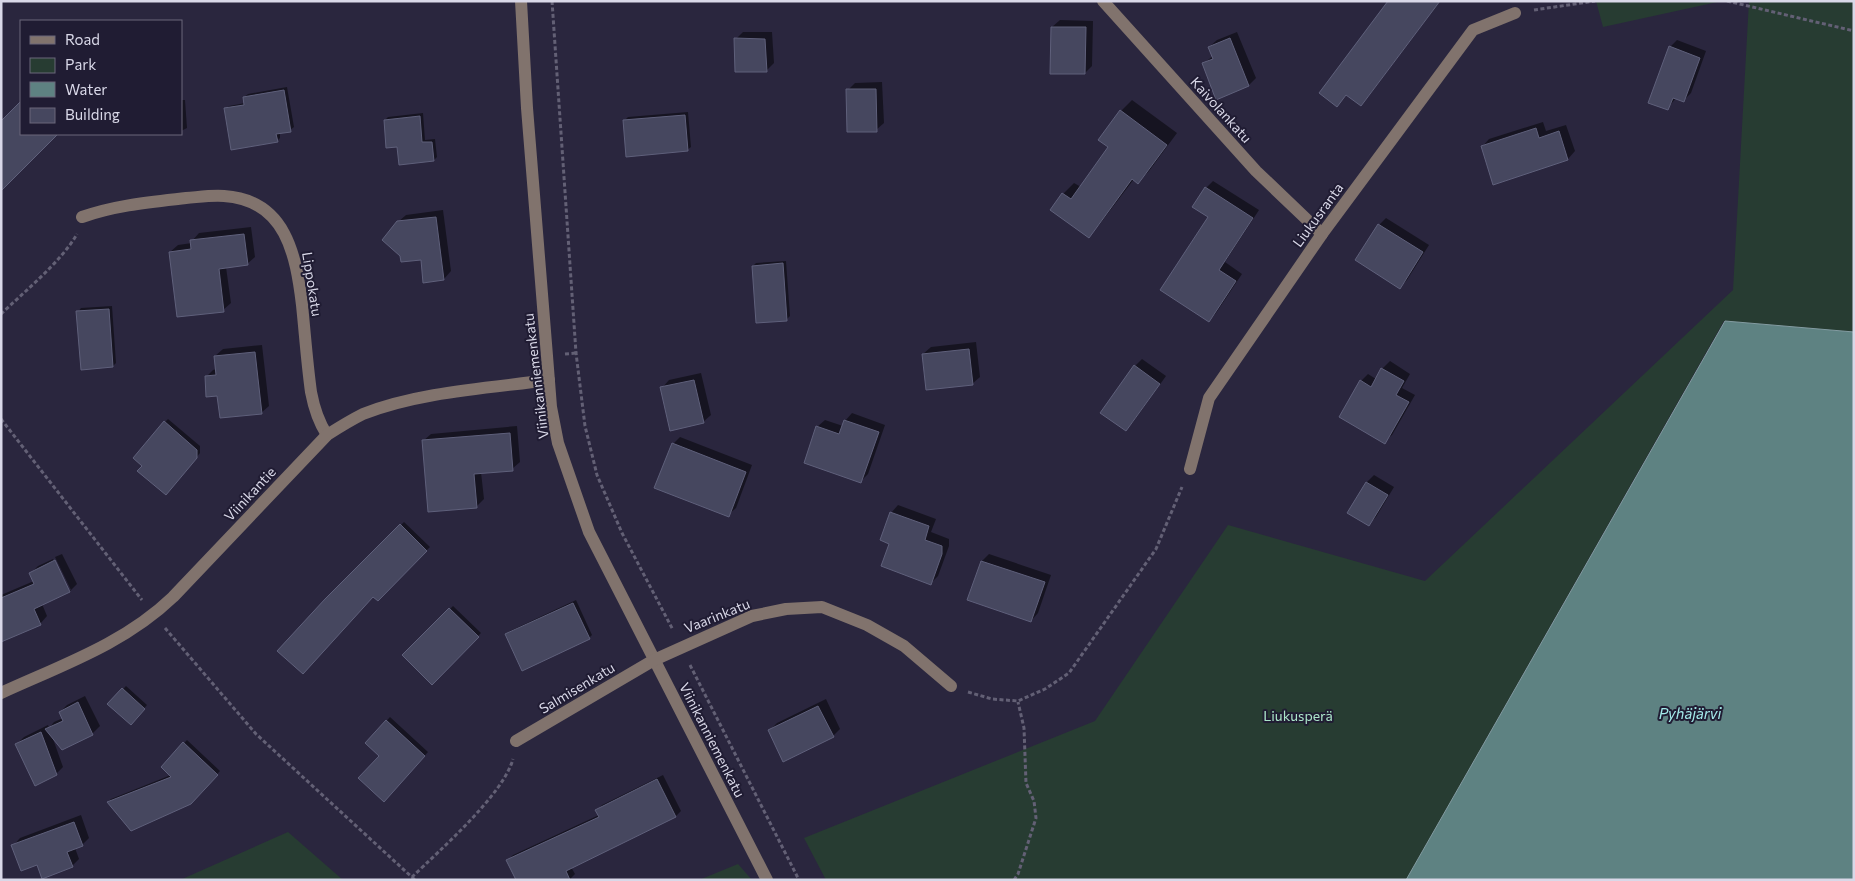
<svg xmlns="http://www.w3.org/2000/svg" width="1855" height="881" font-family="Commissioner,sans-serif">
  <style>
    .green { fill: #273c32 }
    .water { fill: #5e8282; stroke: #839ca1 }
    .shadow { fill: #0007 }
    .building { fill: #46475f; stroke: #5f607b }
    .lines { fill: none; stroke-linecap: round; stroke-linejoin: round }
    .path { stroke: #636075; stroke-width: 3; stroke-dasharray: 4 2.5; stroke-linecap: butt }
    .minor { stroke: #81736d; stroke-width: 12 }
    .labels { text-anchor: middle; stroke-width: 4; stroke-linejoin: round; paint-order: stroke }
    .street-label { font-size: 14px; fill: #d9d8e8; stroke: #201c33 }
    .park-label { font-size: 14px; fill: #abe5c9; stroke: #201c33 }
    .water-label { font-size: 15px; font-style: italic; fill: #a4ebeb; stroke: #201c33 }
  </style>
  <rect width="100%" height="100%" fill="#2a263e"/>
  <g class="green">
    <path d="M 1596,1 L 1722,1 L 1603,27 Z"/>
    <path d="M 1749,1 L 1854,1 L 1854,332 L 1724,321 L 1406,880 L 826,880 L 804,838 L 1095,721 L 1228,525 L 1425,581 L 1733,290 Z"/>
    <path d="M 288,832 L 343,880 L 180,880 Z"/>
    <path d="M 738,864 L 752,880 L 699,880 Z"/>
  </g>
  <path class="water" d="M 1725,321 L 1854,332 L 1854,880 L 1406,880 Z"/>
  <g class="shadow">
    <path d="M 1390,1 L 1440,1 L 1368,97 L 1361,104 L 1347,94 L 1337,106 Z"/>
    <path d="M 1060,20 L 1093,21 L 1092,66 L 1085,73 L 1052,27 Z"/>
    <path d="M 743,32 L 772,32 L 774,63 L 766,71 L 736,39 Z"/>
    <path d="M 1237,32 L 1256,78 L 1249,85 L 1203,64 L 1213,56 L 1209,47 L 1217,40 Z"/>
    <path d="M 1677,40 L 1706,51 L 1691,93 L 1684,100 L 1676,98 L 1667,109 L 1670,47 Z"/>
    <path d="M 882,82 L 884,123 L 876,130 L 848,90 L 855,83 Z"/>
    <path d="M 287,87 L 294,127 L 290,130 L 280,132 L 280,138 L 277,141 L 225,109 L 229,106 L 245,103 L 244,97 L 248,94 Z"/>
    <path d="M 181,100 L 185,100 L 187,128 L 181,131 Z"/>
    <path d="M 1132,100 L 1177,133 L 1149,171 L 1138,182 L 1134,179 L 1099,225 L 1089,236 L 1052,209 L 1063,194 L 1074,183 L 1081,187 L 1110,147 L 1121,111 Z"/>
    <path d="M 21,103 L 21,134 L 57,134 L 1,190 Z"/>
    <path d="M 688,112 L 691,147 L 687,150 L 624,121 L 628,117 Z"/>
    <path d="M 423,113 L 425,140 L 435,139 L 437,157 L 434,160 L 398,146 L 385,120 L 388,117 Z"/>
    <path d="M 1543,122 L 1546,131 L 1566,125 L 1575,151 L 1568,159 L 1482,147 L 1489,139 Z"/>
    <path d="M 1213,181 L 1259,210 L 1225,262 L 1242,274 L 1216,313 L 1209,321 L 1209,217 L 1206,188 Z"/>
    <path d="M 443,210 L 451,271 L 444,279 L 422,258 L 398,222 L 406,215 Z"/>
    <path d="M 1386,218 L 1429,245 L 1407,280 L 1400,287 L 1357,260 L 1379,225 Z"/>
    <path d="M 251,227 L 255,257 L 247,264 L 226,267 L 231,303 L 223,310 L 170,252 L 178,245 L 192,243 L 192,241 L 199,233 Z"/>
    <path d="M 786,261 L 790,316 L 786,320 L 753,266 L 756,263 Z"/>
    <path d="M 112,306 L 116,363 L 113,366 L 78,312 L 81,308 Z"/>
    <path d="M 976,342 L 980,377 L 972,384 L 923,354 L 931,347 Z"/>
    <path d="M 262,345 L 269,406 L 261,413 L 218,395 L 206,377 L 213,370 L 217,369 L 215,356 L 223,349 Z"/>
    <path d="M 1142,359 L 1166,376 L 1133,422 L 1126,430 L 1135,366 Z"/>
    <path d="M 1390,361 L 1410,374 L 1402,388 L 1415,395 L 1392,435 L 1384,442 L 1361,381 L 1368,374 L 1376,379 L 1382,369 Z"/>
    <path d="M 701,373 L 711,415 L 703,422 L 662,388 L 669,380 Z"/>
    <path d="M 852,413 L 885,425 L 868,474 L 861,481 L 817,427 L 825,420 L 843,426 L 845,421 Z"/>
    <path d="M 168,419 L 200,446 L 200,453 L 169,490 L 144,465 L 165,422 Z"/>
    <path d="M 517,426 L 520,462 L 512,469 L 481,472 L 484,499 L 476,507 L 423,441 L 431,434 Z"/>
    <path d="M 680,437 L 752,465 L 736,508 L 728,515 L 673,444 Z"/>
    <path d="M 1374,475 L 1394,487 L 1376,517 L 1369,524 L 1349,512 L 1367,482 Z"/>
    <path d="M 898,505 L 936,519 L 931,532 L 949,539 L 949,546 L 938,576 L 931,583 L 891,543 L 891,513 Z"/>
    <path d="M 404,522 L 430,547 L 378,599 L 374,595 L 325,600 Z"/>
    <path d="M 62,554 L 77,584 L 70,591 L 42,604 L 47,616 L 40,624 L 1,641 L 1,595 L 34,581 L 31,573 L 38,566 L 53,559 L 68,590 L 71,590 L 55,557 Z"/>
    <path d="M 989,554 L 1051,575 L 1038,613 L 1031,621 L 982,561 Z"/>
    <path d="M 576,600 L 592,635 L 589,638 L 507,634 L 510,631 Z"/>
    <path d="M 453,606 L 481,633 L 432,683 L 404,655 Z"/>
    <path d="M 126,686 L 147,705 L 131,723 L 109,704 Z"/>
    <path d="M 85,696 L 100,726 L 92,734 L 63,748 L 52,736 L 63,767 L 56,774 L 16,745 L 24,737 L 48,725 L 49,728 L 54,722 L 63,718 L 60,712 L 67,705 Z"/>
    <path d="M 826,699 L 840,729 L 833,736 L 770,730 L 777,723 Z"/>
    <path d="M 390,717 L 428,752 L 384,800 L 381,755 L 366,743 Z"/>
    <path d="M 187,740 L 220,771 L 190,803 L 108,802 L 111,799 L 171,775 L 162,767 Z"/>
    <path d="M 663,775 L 681,811 L 676,816 L 571,867 L 575,874 L 569,880 L 508,860 L 513,855 L 599,815 L 597,810 L 602,805 Z"/>
    <path d="M 81,815 L 89,838 L 82,845 L 75,848 L 79,859 L 72,866 L 37,863 L 13,846 L 20,838 Z"/>
  </g>
  <g class="building">
    <path d="M 1388,1 L 1440,1 L 1361,106 L 1346,95 L 1337,107 L 1319,93 Z"/>
    <path d="M 1051,27 L 1086,27 L 1085,74 L 1050,74 Z"/>
    <path d="M 734,38 L 765,39 L 767,72 L 735,72 Z"/>
    <path d="M 1230,38 L 1249,86 L 1216,100 L 1202,63 L 1213,59 L 1208,47 Z"/>
    <path d="M 1669,46 L 1700,58 L 1684,102 L 1673,98 L 1668,110 L 1648,103 Z"/>
    <path d="M 846,89 L 876,89 L 877,132 L 847,132 Z"/>
    <path d="M 284,90 L 291,132 L 276,134 L 278,142 L 231,150 L 224,108 L 244,105 L 243,97 Z"/>
    <path d="M 21,101 L 21,134 L 58,134 L 1,191 L 1,121 Z"/>
    <path d="M 1120,110 L 1167,145 L 1138,184 L 1132,179 L 1089,238 L 1050,210 L 1062,193 L 1071,199 L 1108,147 L 1098,140 Z"/>
    <path d="M 685,115 L 688,151 L 626,157 L 623,120 Z"/>
    <path d="M 420,116 L 422,142 L 432,142 L 434,161 L 399,165 L 397,147 L 386,148 L 384,120 Z"/>
    <path d="M 1536,128 L 1539,138 L 1559,131 L 1568,160 L 1493,185 L 1481,146 Z"/>
    <path d="M 1205,187 L 1253,218 L 1219,270 L 1236,281 L 1209,322 L 1160,290 L 1208,217 L 1192,207 Z"/>
    <path d="M 436,217 L 444,280 L 423,283 L 421,260 L 401,262 L 400,256 L 382,240 L 397,221 Z"/>
    <path d="M 1378,224 L 1423,252 L 1400,289 L 1355,260 Z"/>
    <path d="M 244,234 L 248,265 L 219,269 L 224,312 L 177,317 L 169,252 L 191,249 L 190,240 Z"/>
    <path d="M 783,263 L 787,321 L 756,323 L 752,266 Z"/>
    <path d="M 109,309 L 113,367 L 81,370 L 76,311 Z"/>
    <path d="M 969,349 L 973,385 L 926,390 L 922,354 Z"/>
    <path d="M 255,352 L 262,414 L 220,418 L 217,396 L 206,397 L 205,376 L 216,375 L 214,356 Z"/>
    <path d="M 1134,365 L 1160,384 L 1126,431 L 1100,413 Z"/>
    <path d="M 1381,368 L 1404,381 L 1396,395 L 1409,402 L 1385,444 L 1339,417 L 1360,380 L 1371,387 Z"/>
    <path d="M 694,380 L 704,423 L 670,431 L 660,387 Z"/>
    <path d="M 844,420 L 879,432 L 861,483 L 804,463 L 816,426 L 839,434 Z"/>
    <path d="M 164,421 L 197,450 L 197,458 L 166,495 L 137,471 L 142,466 L 133,458 Z"/>
    <path d="M 510,433 L 513,471 L 474,474 L 477,508 L 428,512 L 422,440 Z"/>
    <path d="M 672,443 L 746,472 L 729,517 L 654,488 Z"/>
    <path d="M 1366,482 L 1388,495 L 1369,526 L 1347,513 Z"/>
    <path d="M 890,512 L 929,526 L 925,540 L 942,546 L 942,554 L 931,585 L 881,566 L 889,544 L 880,540 Z"/>
    <path d="M 400,524 L 427,551 L 378,601 L 373,597 L 303,674 L 277,651 L 325,599 Z"/>
    <path d="M 55,560 L 70,592 L 34,609 L 41,625 L 1,642 L 1,598 L 34,584 L 29,573 Z"/>
    <path d="M 981,561 L 1045,582 L 1031,622 L 967,600 Z"/>
    <path d="M 573,603 L 590,639 L 522,671 L 505,634 Z"/>
    <path d="M 449,608 L 479,637 L 432,685 L 402,655 Z"/>
    <path d="M 122,688 L 145,709 L 131,725 L 107,704 Z"/>
    <path d="M 78,702 L 93,735 L 62,750 L 45,729 L 63,721 L 59,712 Z"/>
    <path d="M 818,706 L 834,737 L 783,762 L 768,730 Z"/>
    <path d="M 386,720 L 425,756 L 384,802 L 358,778 L 379,756 L 365,743 Z"/>
    <path d="M 41,732 L 57,775 L 35,786 L 15,744 Z"/>
    <path d="M 183,742 L 218,775 L 191,804 L 131,831 L 107,802 L 171,777 L 161,767 Z"/>
    <path d="M 657,779 L 676,817 L 566,871 L 570,880 L 516,880 L 506,860 L 599,817 L 595,810 Z"/>
    <path d="M 74,822 L 83,846 L 67,852 L 73,867 L 42,879 L 37,865 L 21,871 L 11,845 Z"/>
  </g>
  <g class="lines">
    <g class="path">
      <path d="M 552,1 L 576,353 L 585,426 L 597,475 L 622,533 L 673,630"/>
      <path d="M 1727,1 L 1854,31"/>
      <path d="M 1534,10 L 1595,1"/>
      <path d="M 1,314 C 25,291 61,262 77,234"/>
      <path d="M 565,354 L 576,353"/>
      <path d="M 1,419 L 142,600"/>
      <path d="M 165,628 L 256,734 L 415,880"/>
      <path d="M 690,665 L 799,880"/>
      <path d="M 968,692 L 992,699 L 1018,701 L 1045,689 L 1069,673 L 1156,549 L 1182,487"/>
      <path d="M 412,877 C 440,850 503,795 513,759"/>
      <path d="M 1014,880 L 1018,874 L 1036,818 L 1034,801 L 1026,783 L 1024,728 L 1018,702"/>
    </g>
    <g class="minor">
      <path d="M 521,1 L 527,108 L 547,356 L 551,407 L 558,443 L 589,532 L 767,880"/>
      <path d="M 1103,1 L 1256,171 L 1322,234"/>
      <path d="M 82,217 C 116,205 151,202 186,198 C 199,197 212,195 224,196 C 286,200 296,255 302,305 C 305,334 307,363 311,392 C 314,408 318,421 327,435"/>
      <path d="M 1190,469 L 1209,398 L 1322,234 L 1473,30 L 1515,13"/>
      <path d="M 1,693 C 62,665 124,644 173,597 L 327,435 C 338,428 351,420 363,414 C 418,392 490,388 549,380"/>
      <path d="M 516,741 L 654,660 L 752,616 L 786,609 L 822,607 L 867,625 L 904,646 L 951,686"/>
    </g>
  </g>
  <g class="labels">
    <g class="street-label">
      <text transform="translate(1221 110) rotate(48)" y="5">Kaivolankatu</text>
      <text transform="translate(1318 215) rotate(-54)" y="5">Liukusranta</text>
      <text transform="translate(312 284) rotate(81)" y="5">Lippokatu</text>
      <text transform="translate(536 376) rotate(-97)" y="5">Viinikanniemenkatu</text>
      <text transform="translate(250 494) rotate(-47)" y="5">Viinikantie</text>
      <text transform="translate(717 616) rotate(-22)" y="5">Vaarinkatu</text>
      <text transform="translate(577 688) rotate(-31)" y="5">Salmisenkatu</text>
      <text transform="translate(712 740) rotate(63)" y="5">Viinikanniemenkatu</text>
    </g>
    <g class="park-label">
      <text x="1298" y="721">Liukusperä</text>
    </g>
    <g class="water-label">
      <text x="1690" y="719">Pyhäjärvi</text>
    </g>
  </g>
  <rect width="1855" height="881" fill="none" stroke="#d9d8e8" stroke-width="5"/>
  <rect x="20" y="20" width="162" height="115" fill="#201c33" stroke="#6a677b"/>
  <rect x="30" y="36" width="25" height="8" fill="#81736d" stroke="#6a677b"/>
  <text x="65" y="45" font-size="15" fill="#d9d8e8">Road</text>
  <rect x="30" y="58" width="25" height="15" fill="#273c32" stroke="#6a677b"/>
  <text x="65" y="70" font-size="15" fill="#d9d8e8">Park</text>
  <rect x="30" y="82" width="25" height="15" fill="#5e8282" stroke="#6a677b"/>
  <text x="65" y="95" font-size="15" fill="#d9d8e8">Water</text>
  <rect x="30" y="108" width="25" height="15" fill="#46475f" stroke="#6a677b"/>
  <text x="65" y="120" font-size="15" fill="#d9d8e8">Building</text>
</svg>
